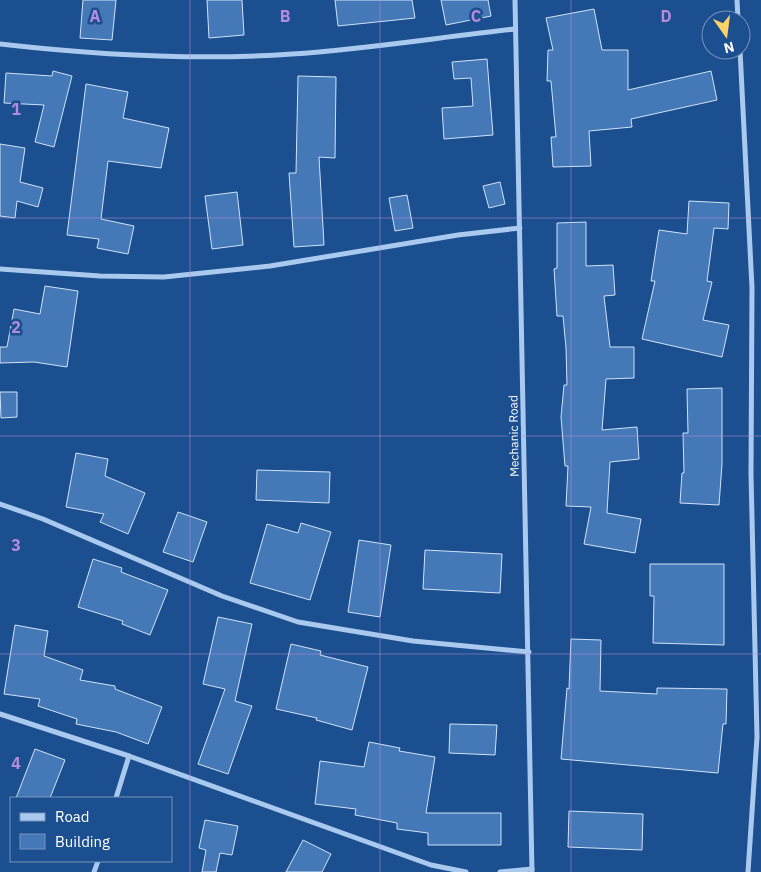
<svg xmlns="http://www.w3.org/2000/svg" width="761" height="872" font-family="'IBM Plex Sans',sans-serif">
  <style>
    .building { fill: #4478b7; stroke: #cfe3fa }
    .lines { fill: none; stroke-linecap: round; stroke-linejoin: round }
    .street { stroke: #a9c9ee; stroke-width: 5 }
    .grid { fill: none; stroke: #b68bdc; stroke-width: 1; stroke-opacity: 0.55 }
    .labels { text-anchor: middle; stroke-width: 5; stroke-linejoin: round; paint-order: stroke }
    .street-label { font-size: 12px; fill: #fff; stroke: #1b4f8f }
    .grid-label { font-size: 16px; text-anchor: middle; font-weight: bold; fill: #b68bdc; stroke: #1b4f8f; stroke-width: 5; stroke-linejoin: round; paint-order: stroke }
  </style>
  <rect width="100%" height="100%" fill="#1b4f8f"/>
  <g class="building">
    <path d="M 83,0 L 116,0 L 112,40 L 80,38 Z"/>
    <path d="M 207,0 L 242,0 L 244,35 L 209,38 Z"/>
    <path d="M 335,0 L 412,0 L 415,18 L 338,26 Z"/>
    <path d="M 441,0 L 488,0 L 491,16 L 446,25 Z"/>
    <path d="M 594,9 L 602,50 L 628,50 L 628,90 L 711,71 L 717,100 L 631,119 L 632,127 L 589,131 L 591,166 L 553,167 L 551,137 L 556,137 L 551,81 L 547,81 L 548,50 L 553,50 L 546,18 Z"/>
    <path d="M 487,59 L 493,135 L 444,139 L 442,108 L 473,106 L 471,78 L 454,79 L 452,62 Z"/>
    <path d="M 53,71 L 72,76 L 54,147 L 35,142 L 44,105 L 4,103 L 6,73 L 52,76 Z"/>
    <path d="M 298,76 L 336,77 L 335,158 L 319,157 L 324,245 L 294,247 L 289,173 L 296,173 Z"/>
    <path d="M 86,84 L 128,92 L 123,118 L 169,128 L 161,168 L 108,161 L 101,219 L 134,226 L 128,254 L 97,248 L 99,239 L 67,235 Z"/>
    <path d="M 0,144 L 25,148 L 20,182 L 43,188 L 38,207 L 17,201 L 15,218 L 0,216 Z"/>
    <path d="M 500,182 L 505,204 L 489,208 L 483,186 Z"/>
    <path d="M 237,192 L 243,245 L 212,249 L 205,196 Z"/>
    <path d="M 407,195 L 413,228 L 395,231 L 389,198 Z"/>
    <path d="M 689,201 L 729,203 L 728,229 L 714,228 L 707,281 L 712,282 L 703,320 L 729,325 L 722,357 L 642,339 L 655,281 L 651,281 L 659,230 L 687,234 Z"/>
    <path d="M 586,222 L 586,266 L 613,265 L 615,295 L 604,296 L 610,347 L 634,347 L 634,378 L 606,379 L 602,430 L 637,427 L 639,459 L 610,462 L 607,513 L 641,519 L 635,553 L 584,544 L 591,507 L 566,506 L 568,466 L 565,466 L 561,417 L 564,385 L 567,385 L 566,348 L 563,316 L 557,316 L 554,269 L 557,268 L 557,223 Z"/>
    <path d="M 45,286 L 78,291 L 67,367 L 34,362 L 0,363 L 0,347 L 7,347 L 14,309 L 40,314 Z"/>
    <path d="M 722,388 L 722,464 L 719,505 L 680,503 L 682,473 L 684,473 L 683,433 L 688,433 L 687,389 Z"/>
    <path d="M 0,392 L 17,392 L 17,417 L 1,418 Z"/>
    <path d="M 76,453 L 108,459 L 105,476 L 145,493 L 128,534 L 100,522 L 104,514 L 66,507 Z"/>
    <path d="M 257,470 L 330,472 L 329,503 L 256,500 Z"/>
    <path d="M 178,512 L 207,522 L 193,562 L 163,552 Z"/>
    <path d="M 301,523 L 331,532 L 310,600 L 250,583 L 267,524 L 298,533 Z"/>
    <path d="M 359,540 L 391,545 L 380,617 L 348,612 Z"/>
    <path d="M 425,550 L 502,554 L 500,593 L 423,589 Z"/>
    <path d="M 93,559 L 122,568 L 121,572 L 168,590 L 150,635 L 122,624 L 123,621 L 78,607 Z"/>
    <path d="M 650,564 L 724,564 L 724,645 L 653,643 L 654,596 L 650,596 Z"/>
    <path d="M 218,617 L 252,624 L 235,701 L 252,706 L 228,774 L 198,764 L 225,689 L 203,684 Z"/>
    <path d="M 15,625 L 48,631 L 44,656 L 83,670 L 80,680 L 115,686 L 115,689 L 162,707 L 148,744 L 116,732 L 76,724 L 77,719 L 38,706 L 40,699 L 4,694 Z"/>
    <path d="M 571,639 L 601,640 L 600,691 L 657,694 L 657,688 L 727,689 L 726,724 L 723,724 L 718,773 L 561,759 L 567,688 L 569,689 Z"/>
    <path d="M 291,644 L 321,651 L 320,655 L 368,667 L 352,730 L 316,720 L 317,718 L 276,709 Z"/>
    <path d="M 450,724 L 497,725 L 495,755 L 449,753 Z"/>
    <path d="M 369,742 L 400,748 L 399,751 L 435,757 L 426,813 L 501,813 L 501,845 L 428,845 L 428,833 L 397,829 L 397,823 L 355,815 L 356,809 L 315,804 L 320,761 L 364,767 Z"/>
    <path d="M 35,749 L 65,760 L 50,798 L 16,798 Z"/>
    <path d="M 569,811 L 643,814 L 642,850 L 568,847 Z"/>
    <path d="M 205,820 L 238,826 L 232,855 L 220,853 L 216,872 L 202,872 L 206,850 L 199,848 Z"/>
    <path d="M 303,840 L 331,854 L 322,872 L 286,872 Z"/>
  </g>
  <g class="lines">
    <g class="street">
      <path d="M 515,0 L 532,872"/>
      <path d="M 737,0 L 738,20"/>
      <path d="M 0,44 C 97,55 194,61 292,54 C 367,49 441,37 515,29"/>
      <path d="M 740,50 L 752,288 L 751,474 L 757,737 L 748,872"/>
      <path d="M 0,269 L 100,276 L 164,277 L 270,266 L 458,235 L 520,228"/>
      <path d="M 0,504 L 43,519 L 222,596 L 298,622 L 413,641 L 529,652"/>
      <path d="M 0,714 L 129,756 L 431,865 L 466,872"/>
      <path d="M 116,798 L 129,756"/>
      <path d="M 94,872 L 98,861"/>
      <path d="M 500,872 L 532,869"/>
    </g>
  </g>
  <path class="grid" d="M 190,0 L 190,872M 380,0 L 380,872M 571,0 L 571,872M 0,218 L 761,218M 0,436 L 761,436M 0,654 L 761,654"/>
  <g class="labels">
    <g class="street-label">
      <text transform="translate(514 436) rotate(-91)" y="4">Mechanic Road</text>
    </g>
  </g>
  <g class="grid-label">
    <text x="95" y="22">A</text>
    <text x="285" y="22">B</text>
    <text x="476" y="22">C</text>
    <text x="666" y="22">D</text>
    <text x="16" y="115">1</text>
    <text x="16" y="333">2</text>
    <text x="16" y="551">3</text>
    <text x="16" y="769">4</text>
  </g>
  <rect x="10" y="797" width="162" height="65" fill="#1b4f8f" stroke="#7695bc"/>
  <rect x="20" y="813" width="25" height="8" fill="#a9c9ee" stroke="#7695bc"/>
  <text x="55" y="822" font-size="15" fill="#ffffff">Road</text>
  <rect x="20" y="834" width="25" height="15" fill="#4478b7" stroke="#7695bc"/>
  <text x="55" y="847" font-size="15" fill="#ffffff">Building</text>
  <g transform="translate(726 35) rotate(166)"><circle r="24" fill="#1b4f8f" stroke="#7695bc"/>
  <path d="M0-4L9 19L0 12L-9 19Z" fill="#ffd166"/>
  <text y="-8" font-size="14" font-weight="bold" text-anchor="middle" fill="#ffffff">N</text>
  </g>
</svg>
